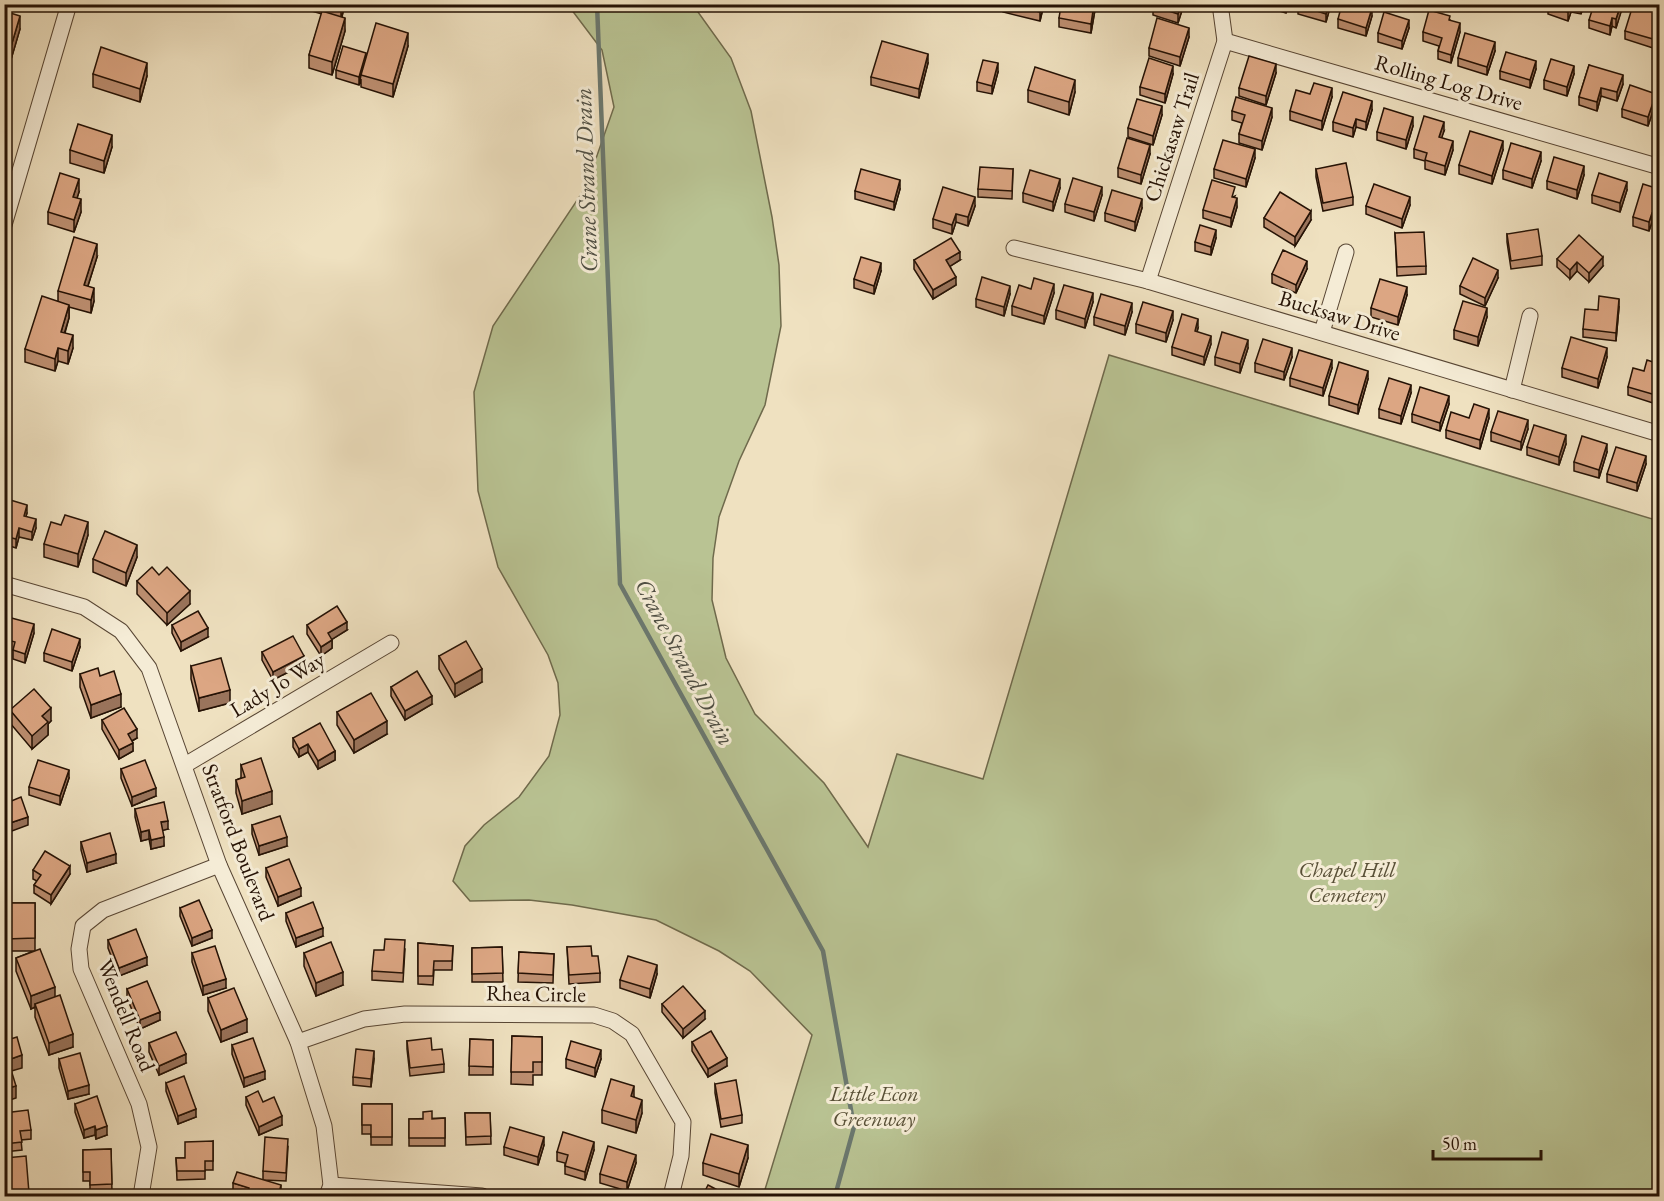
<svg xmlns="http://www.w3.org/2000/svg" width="1664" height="1201" font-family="'EB Garamond',serif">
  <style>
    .green { fill: #b9c393; stroke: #6f6a4c; stroke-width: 1.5 }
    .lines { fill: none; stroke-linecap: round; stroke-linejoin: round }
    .stream { stroke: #6b786f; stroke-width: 4.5 }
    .minor-casing { stroke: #584634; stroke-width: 17 }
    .minor { stroke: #f5ecd6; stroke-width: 15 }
    .wall { fill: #bd8f71; stroke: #251205; stroke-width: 1.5 }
    .shaded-wall { fill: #9a745c; stroke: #251205; stroke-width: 1.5 }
    .building { fill: #dca683; stroke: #251205; stroke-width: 1.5 }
    .labels { text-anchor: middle; stroke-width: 6; stroke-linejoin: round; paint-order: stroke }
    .street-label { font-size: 22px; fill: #251205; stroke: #f5ecd6 }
    .park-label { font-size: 22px; font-style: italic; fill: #595037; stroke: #f5ecd6 }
    .water-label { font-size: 24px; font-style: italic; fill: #4e4e43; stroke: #f5ecd6 }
  </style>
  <rect width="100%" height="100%" fill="#efe1c0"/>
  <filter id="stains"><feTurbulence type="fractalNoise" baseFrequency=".00333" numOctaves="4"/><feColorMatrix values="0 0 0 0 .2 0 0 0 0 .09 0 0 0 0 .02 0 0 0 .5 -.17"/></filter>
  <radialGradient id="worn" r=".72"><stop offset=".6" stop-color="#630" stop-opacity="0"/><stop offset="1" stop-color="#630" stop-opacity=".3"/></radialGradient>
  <path class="green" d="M 568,5 L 693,5 L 731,58 L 751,111 L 772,217 L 779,265 L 781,326 L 765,405 L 739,461 L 719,517 L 713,558 L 712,600 L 726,658 L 755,714 L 824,783 L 868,847 L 897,754 L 983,779 L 1109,355 L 1659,521 L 1659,1196 L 763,1196 L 812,1035 L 750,971 L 719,951 L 656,920 L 572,905 L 529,900 L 470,901 L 453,881 L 465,846 L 484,825 L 519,797 L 549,756 L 560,715 L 558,683 L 548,655 L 498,567 L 478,491 L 474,392 L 493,326 L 586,187 L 614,107 L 602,50 Z"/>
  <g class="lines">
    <path class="stream" d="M 597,4 L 620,584 L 823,951 L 854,1127 L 835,1196"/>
    <g class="minor-casing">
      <g id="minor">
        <path d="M 1225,41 L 1660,167"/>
        <path d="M 4,225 L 69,4"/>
        <path d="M 1014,248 L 1148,281 L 1660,434"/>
        <path d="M 1148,281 L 1225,41 L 1220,4"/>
        <path d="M 1322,332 L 1346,252"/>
        <path d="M 1512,390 L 1530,316"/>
        <path d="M 4,584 L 84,607 L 121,631 L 149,668 L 219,865 L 298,1042 L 324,1126 L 331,1185 L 327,1196"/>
        <path d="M 185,765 L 391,643"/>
        <path d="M 298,1042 L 364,1019 L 405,1014 L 594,1015 L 613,1021 L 632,1034 L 683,1122 L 681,1156 L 671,1196"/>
        <path d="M 331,1185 L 482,1196"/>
        <path d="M 141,1196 L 149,1147 L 139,1104 L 81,969 L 79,949 L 83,926 L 103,910 L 219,865"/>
      </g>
    </g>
    <use href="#minor" class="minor"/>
  </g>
  <g class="wall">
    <path d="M 308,4 L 344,4 L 344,8 L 342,17 L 345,31 L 332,75 L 309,68 L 309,55 L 322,14 L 308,10 Z"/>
    <path d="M 1003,4 L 1044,4 L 1040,21 L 1003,12 Z"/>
    <path d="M 1096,4 L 1091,33 L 1059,27 L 1059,18 L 1068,7 Z"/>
    <path d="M 1153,4 L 1184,4 L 1178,23 L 1153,15 Z"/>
    <path d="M 1257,4 L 1289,4 L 1286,13 Z"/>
    <path d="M 1298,4 L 1331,4 L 1326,22 L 1298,14 Z"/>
    <path d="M 1529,4 L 1542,4 L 1541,8 Z"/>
    <path d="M 1548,4 L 1584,4 L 1581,14 L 1571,12 L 1568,21 L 1548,14 Z"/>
    <path d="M 1623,4 L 1616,28 L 1612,26 L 1610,35 L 1589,28 L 1589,20 Z"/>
    <path d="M 4,11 L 20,29 L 7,73 L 4,72 Z"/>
    <path d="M 1659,13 L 1653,48 L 1625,39 L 1625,31 Z"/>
    <path d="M 1372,16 L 1366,36 L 1338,28 L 1338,19 Z"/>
    <path d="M 1450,20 L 1460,32 L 1451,63 L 1438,59 L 1438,51 L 1439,46 L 1423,41 L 1423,32 Z"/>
    <path d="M 1409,28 L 1402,49 L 1378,42 L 1378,33 Z"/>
    <path d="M 1189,37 L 1180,66 L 1149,56 L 1149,48 Z"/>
    <path d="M 408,46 L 393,97 L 361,87 L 361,79 L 359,85 L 336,78 L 336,70 L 366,57 Z"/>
    <path d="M 1495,51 L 1487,75 L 1458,66 L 1458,58 Z"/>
    <path d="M 928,63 L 919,98 L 871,85 L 871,77 Z"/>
    <path d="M 1589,65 L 1623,84 L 1617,101 L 1601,96 L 1597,111 L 1579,105 L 1579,97 Z"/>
    <path d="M 1536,69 L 1530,88 L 1500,79 L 1500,71 Z"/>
    <path d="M 998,72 L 992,94 L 977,91 L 977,82 Z"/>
    <path d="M 1276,73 L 1266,105 L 1239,96 L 1239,88 Z"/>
    <path d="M 93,74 L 147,76 L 140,102 L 93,87 Z"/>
    <path d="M 1173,74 L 1165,103 L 1140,95 L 1140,87 Z"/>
    <path d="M 1574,74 L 1567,96 L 1544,89 L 1544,80 Z"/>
    <path d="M 1028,90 L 1075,92 L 1069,115 L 1028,102 Z"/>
    <path d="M 1332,97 L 1322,130 L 1290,120 L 1290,111 Z"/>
    <path d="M 1656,102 L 1648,126 L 1622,117 L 1622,109 Z"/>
    <path d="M 1372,110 L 1366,130 L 1356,127 L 1353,137 L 1333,131 L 1333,122 Z"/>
    <path d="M 1232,111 L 1272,117 L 1262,150 L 1239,143 L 1239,134 L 1242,123 L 1232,120 Z"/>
    <path d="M 1162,115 L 1153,145 L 1128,137 L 1128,128 Z"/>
    <path d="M 1413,126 L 1406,149 L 1377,140 L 1377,132 Z"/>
    <path d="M 1444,131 L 1441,138 L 1453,150 L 1445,175 L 1425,169 L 1425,161 L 1414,158 L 1414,149 Z"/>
    <path d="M 112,147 L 104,173 L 70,163 L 70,150 Z"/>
    <path d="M 1503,150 L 1492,184 L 1459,174 L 1459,165 Z"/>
    <path d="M 1150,154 L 1141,184 L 1118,177 L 1118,168 Z"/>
    <path d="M 1255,158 L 1246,187 L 1214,178 L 1214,169 Z"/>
    <path d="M 1541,161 L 1532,188 L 1503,179 L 1503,170 Z"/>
    <path d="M 1013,169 L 1012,199 L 978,197 L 978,189 Z"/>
    <path d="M 1316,169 L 1353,197 L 1353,205 L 1323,211 L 1316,177 Z"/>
    <path d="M 1584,175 L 1577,199 L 1547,189 L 1547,181 Z"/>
    <path d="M 1060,188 L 1053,211 L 1023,202 L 1023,193 Z"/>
    <path d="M 900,189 L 894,210 L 855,199 L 855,191 Z"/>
    <path d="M 1659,189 L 1659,224 L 1652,222 L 1649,231 L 1633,226 L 1633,217 Z"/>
    <path d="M 1627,190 L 1620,212 L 1592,203 L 1592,195 Z"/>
    <path d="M 79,192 L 77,198 L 81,212 L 74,232 L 48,224 L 48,212 Z"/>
    <path d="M 1102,195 L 1094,221 L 1065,212 L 1065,204 Z"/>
    <path d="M 1235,196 L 1234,198 L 1237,207 L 1231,227 L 1203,218 L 1203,210 Z"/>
    <path d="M 1410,205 L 1402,228 L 1366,214 L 1366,206 Z"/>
    <path d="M 975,206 L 968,226 L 956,222 L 952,234 L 933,228 L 933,219 Z"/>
    <path d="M 1142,208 L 1135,231 L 1105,221 L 1105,213 Z"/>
    <path d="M 1264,218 L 1311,220 L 1295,246 L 1264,227 Z"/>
    <path d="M 1395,233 L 1426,266 L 1426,274 L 1397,276 Z"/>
    <path d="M 1507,234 L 1542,256 L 1542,265 L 1511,269 L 1507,242 Z"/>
    <path d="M 1216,238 L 1211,255 L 1195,251 L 1195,242 Z"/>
    <path d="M 97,257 L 88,286 L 94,301 L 91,313 L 69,307 L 69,318 L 65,333 L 73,348 L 68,364 L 58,361 L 55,371 L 25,362 L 25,349 L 58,301 L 58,291 Z"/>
    <path d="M 1557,259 L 1603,266 L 1589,282 L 1577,271 L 1570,279 L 1557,267 Z"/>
    <path d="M 914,260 L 960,260 L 950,266 L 956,285 L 933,299 L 914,269 Z"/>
    <path d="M 1307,269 L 1296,293 L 1272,283 L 1272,274 Z"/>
    <path d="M 881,271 L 874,294 L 854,288 L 854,279 Z"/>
    <path d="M 1498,278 L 1485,306 L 1460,294 L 1460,286 Z"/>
    <path d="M 1054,293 L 1044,324 L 1012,315 L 1012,306 Z"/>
    <path d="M 1010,294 L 1004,316 L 976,307 L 976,299 Z"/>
    <path d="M 1407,295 L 1398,325 L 1371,317 L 1371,308 Z"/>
    <path d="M 1093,302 L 1085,328 L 1056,319 L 1056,310 Z"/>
    <path d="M 1619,307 L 1616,341 L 1583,337 L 1583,329 L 1598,310 Z"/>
    <path d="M 1132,312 L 1125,335 L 1094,325 L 1094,317 Z"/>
    <path d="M 1487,317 L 1478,346 L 1454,339 L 1454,330 Z"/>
    <path d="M 1659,319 L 1659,349 L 1654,347 L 1654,338 Z"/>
    <path d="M 1173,320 L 1166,342 L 1136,333 L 1136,324 Z"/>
    <path d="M 1198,328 L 1197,332 L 1211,344 L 1204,365 L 1172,355 L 1172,347 Z"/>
    <path d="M 1248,348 L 1240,373 L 1215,365 L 1215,357 Z"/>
    <path d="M 1292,357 L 1284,380 L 1255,372 L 1255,363 Z"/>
    <path d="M 1607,357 L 1598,388 L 1562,377 L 1562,368 Z"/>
    <path d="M 1659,364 L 1659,405 L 1628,395 L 1628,387 Z"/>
    <path d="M 1332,368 L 1323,396 L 1290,386 L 1290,378 Z"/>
    <path d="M 1368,379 L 1358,414 L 1329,405 L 1329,396 Z"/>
    <path d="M 1411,393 L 1401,424 L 1379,418 L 1379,409 Z"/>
    <path d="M 1449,404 L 1440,431 L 1412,422 L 1412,414 Z"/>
    <path d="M 1469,418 L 1489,418 L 1480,449 L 1446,438 L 1446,430 Z"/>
    <path d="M 1528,429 L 1521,450 L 1491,441 L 1491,432 Z"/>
    <path d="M 1566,444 L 1559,465 L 1527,455 L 1527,447 Z"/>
    <path d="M 1607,452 L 1599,478 L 1574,471 L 1574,462 Z"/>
    <path d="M 1657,462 L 1659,462 L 1659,495 L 1656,495 Z"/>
    <path d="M 1646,464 L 1637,491 L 1607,482 L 1607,474 Z"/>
    <path d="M 4,505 L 27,513 L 26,516 L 36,528 L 32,540 L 19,537 L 16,548 L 4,544 Z"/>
    <path d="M 61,525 L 88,535 L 78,567 L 44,557 L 44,544 Z"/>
    <path d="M 137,557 L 126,586 L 93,572 L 93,559 Z"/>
    <path d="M 137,581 L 190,604 L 167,625 L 137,594 Z"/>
    <path d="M 4,616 L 34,633 L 25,663 L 13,659 L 13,650 L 4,648 Z"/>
    <path d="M 172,625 L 208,637 L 181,651 L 172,633 Z"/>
    <path d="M 307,625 L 347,630 L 332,639 L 332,648 L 321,656 L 307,634 Z"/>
    <path d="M 80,647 L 72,671 L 44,661 L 44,653 Z"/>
    <path d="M 262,652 L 304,664 L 273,680 L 262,660 Z"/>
    <path d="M 439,656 L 482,682 L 455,697 L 439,669 Z"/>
    <path d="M 191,666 L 230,703 L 199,711 L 191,679 Z"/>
    <path d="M 80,674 L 100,676 L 121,707 L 91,718 L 80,687 Z"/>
    <path d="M 391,687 L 432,704 L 405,720 L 391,696 Z"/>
    <path d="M 10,710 L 51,721 L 48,724 L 48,735 L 32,749 L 10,723 Z"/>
    <path d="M 337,712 L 387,734 L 354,753 L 337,725 Z"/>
    <path d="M 102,720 L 137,738 L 132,741 L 133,751 L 119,759 L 102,729 Z"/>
    <path d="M 293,738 L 335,751 L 335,760 L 318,769 L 308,752 L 299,757 L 293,747 Z"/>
    <path d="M 241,765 L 272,804 L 242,814 L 236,793 L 236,780 L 241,778 Z"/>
    <path d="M 121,769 L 156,796 L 132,806 L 121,778 Z"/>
    <path d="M 69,778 L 60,805 L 29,795 L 29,787 Z"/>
    <path d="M 135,809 L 168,829 L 162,830 L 164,846 L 151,849 L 149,839 L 141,841 L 135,817 Z"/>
    <path d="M 252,825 L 287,846 L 259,855 L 252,834 Z"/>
    <path d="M 81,842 L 116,863 L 87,872 L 81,850 Z"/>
    <path d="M 266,868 L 301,896 L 278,906 L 266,877 Z"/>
    <path d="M 33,870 L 70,874 L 51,904 L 34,893 L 34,885 L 37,881 L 33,879 Z"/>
    <path d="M 6,903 L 35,903 L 35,951 L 55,997 L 73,1047 L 49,1055 L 35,1017 L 35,1007 L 31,1009 L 16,971 L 16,958 L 34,951 L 6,951 Z"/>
    <path d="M 180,908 L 212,938 L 192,946 L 180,916 Z"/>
    <path d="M 286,913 L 323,936 L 296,947 L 286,921 Z"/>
    <path d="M 108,940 L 147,965 L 119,976 L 108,948 Z"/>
    <path d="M 418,943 L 453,946 L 452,970 L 434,970 L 433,985 L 418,984 Z"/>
    <path d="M 502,947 L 503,982 L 472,982 L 472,948 Z"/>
    <path d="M 567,947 L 592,956 L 600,973 L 600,982 L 569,984 Z"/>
    <path d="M 405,949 L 403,982 L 372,980 L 372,971 L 384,950 Z"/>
    <path d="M 519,952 L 554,954 L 553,983 L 518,982 Z"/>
    <path d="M 192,953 L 226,988 L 203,995 L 192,962 Z"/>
    <path d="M 304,953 L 343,985 L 316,996 L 304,966 Z"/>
    <path d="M 657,974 L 650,998 L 620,988 L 620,980 Z"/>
    <path d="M 127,989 L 160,1020 L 140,1029 L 127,998 Z"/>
    <path d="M 208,998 L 247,1032 L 221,1042 L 208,1011 Z"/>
    <path d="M 662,1004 L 705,1019 L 683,1038 L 662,1012 Z"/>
    <path d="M 512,1036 L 542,1037 L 542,1075 L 533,1075 L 533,1085 L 511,1084 Z"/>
    <path d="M 470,1039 L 493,1040 L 493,1075 L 469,1075 Z"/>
    <path d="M 407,1041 L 432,1050 L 444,1064 L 444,1072 L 410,1076 L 407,1049 Z"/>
    <path d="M 692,1042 L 727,1066 L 708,1077 L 692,1051 Z"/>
    <path d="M 149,1043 L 186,1063 L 159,1075 L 149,1052 Z"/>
    <path d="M 232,1045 L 265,1079 L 244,1087 L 232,1054 Z"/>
    <path d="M 59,1059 L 89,1094 L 68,1099 L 59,1068 Z"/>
    <path d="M 374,1059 L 371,1087 L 353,1085 L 353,1077 Z"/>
    <path d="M 566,1059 L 601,1059 L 595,1077 L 566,1068 Z"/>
    <path d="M 166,1083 L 196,1117 L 178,1124 L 166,1091 Z"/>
    <path d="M 715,1084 L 742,1115 L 742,1123 L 721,1127 L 715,1093 Z"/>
    <path d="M 246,1097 L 263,1102 L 282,1125 L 259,1135 L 246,1105 Z"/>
    <path d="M 634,1097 L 642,1113 L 636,1133 L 602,1123 L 602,1110 Z"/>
    <path d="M 75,1104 L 107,1135 L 96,1139 L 95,1135 L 84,1138 L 75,1112 Z"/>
    <path d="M 362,1104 L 392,1104 L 392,1145 L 371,1145 L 371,1134 L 362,1134 Z"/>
    <path d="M 4,1113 L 31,1130 L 31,1139 L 21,1140 L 22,1150 L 4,1152 Z"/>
    <path d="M 465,1113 L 490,1113 L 491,1144 L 466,1145 Z"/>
    <path d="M 445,1118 L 445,1146 L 409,1146 L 409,1119 Z"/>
    <path d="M 213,1141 L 213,1170 L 205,1170 L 205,1179 L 177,1180 L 176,1158 L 185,1158 Z"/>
    <path d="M 544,1145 L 538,1165 L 504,1155 L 504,1147 Z"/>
    <path d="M 288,1147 L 286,1181 L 263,1180 L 263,1171 Z"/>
    <path d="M 111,1149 L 112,1193 L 90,1193 L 90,1181 L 83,1181 L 83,1150 Z"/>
    <path d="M 594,1150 L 585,1180 L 565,1174 L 565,1163 L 557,1161 L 557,1152 Z"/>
    <path d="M 5,1158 L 29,1193 L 29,1197 L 8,1197 Z"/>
    <path d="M 748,1158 L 739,1187 L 703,1175 L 703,1163 Z"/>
    <path d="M 636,1163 L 627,1191 L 600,1183 L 600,1174 Z"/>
    <path d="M 233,1183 L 281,1197 L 234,1197 L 233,1196 Z"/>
  </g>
  <g class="shaded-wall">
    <path d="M 343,4 L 344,4 L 344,8 L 341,20 L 341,11 Z"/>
    <path d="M 1042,4 L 1044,4 L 1040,21 L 1040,12 Z"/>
    <path d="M 1094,4 L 1096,4 L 1091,33 L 1091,24 Z"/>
    <path d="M 1181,4 L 1184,4 L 1178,23 L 1178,14 Z"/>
    <path d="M 1286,4 L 1289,4 L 1286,13 Z"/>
    <path d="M 1329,4 L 1331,4 L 1326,22 L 1326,14 Z"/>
    <path d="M 1571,4 L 1571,12 L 1568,21 L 1568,12 Z"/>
    <path d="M 1581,4 L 1584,4 L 1581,14 Z"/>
    <path d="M 1621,4 L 1623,4 L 1623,6 L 1616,28 L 1616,19 Z"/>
    <path d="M 1372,8 L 1372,16 L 1366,36 L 1366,28 Z"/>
    <path d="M 20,16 L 20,29 L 7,73 L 7,60 Z"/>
    <path d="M 345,18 L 345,31 L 332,75 L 332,62 Z"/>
    <path d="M 1612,18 L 1612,26 L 1610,35 L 1610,26 Z"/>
    <path d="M 1659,19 L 1659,27 L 1653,48 L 1653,39 Z"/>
    <path d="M 1409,20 L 1409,28 L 1402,49 L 1402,41 Z"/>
    <path d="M 1460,23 L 1460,32 L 1451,63 L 1451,55 Z"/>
    <path d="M 1189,28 L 1189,37 L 1180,66 L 1180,57 Z"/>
    <path d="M 408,33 L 408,46 L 393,97 L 393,84 Z"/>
    <path d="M 1495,42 L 1495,51 L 1487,75 L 1487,67 Z"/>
    <path d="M 366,53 L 366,61 L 361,75 L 359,85 L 359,77 Z"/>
    <path d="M 928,54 L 928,63 L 919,98 L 919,89 Z"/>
    <path d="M 1536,61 L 1536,69 L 1530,88 L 1530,80 Z"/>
    <path d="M 147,63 L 147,76 L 140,102 L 140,89 Z"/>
    <path d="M 998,63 L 998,72 L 992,94 L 992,86 Z"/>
    <path d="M 1276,64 L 1276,73 L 1266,105 L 1266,96 Z"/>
    <path d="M 1173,66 L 1173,74 L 1165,103 L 1165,94 Z"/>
    <path d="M 1574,66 L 1574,74 L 1567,96 L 1567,87 Z"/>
    <path d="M 1623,75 L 1623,84 L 1617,101 L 1617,92 Z"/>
    <path d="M 1075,80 L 1075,92 L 1069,115 L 1069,102 Z"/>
    <path d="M 1332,88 L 1332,97 L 1322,130 L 1322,121 Z"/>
    <path d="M 1601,88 L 1601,96 L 1597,111 L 1597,102 Z"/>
    <path d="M 1656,94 L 1656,102 L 1648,126 L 1648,117 Z"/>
    <path d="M 1372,101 L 1372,110 L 1366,130 L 1366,122 Z"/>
    <path d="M 1162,106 L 1162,115 L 1153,145 L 1153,136 Z"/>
    <path d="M 1272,108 L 1272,117 L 1262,150 L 1262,141 Z"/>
    <path d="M 1413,117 L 1413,126 L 1406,149 L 1406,140 Z"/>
    <path d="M 1356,119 L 1356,127 L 1353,137 L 1353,128 Z"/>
    <path d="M 1444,122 L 1444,131 L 1439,146 L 1439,137 Z"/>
    <path d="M 112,135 L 112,147 L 104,173 L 104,161 Z"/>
    <path d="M 1453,141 L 1453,150 L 1445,175 L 1445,166 Z"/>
    <path d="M 1503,141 L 1503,150 L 1492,184 L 1492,176 Z"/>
    <path d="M 1150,145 L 1150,154 L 1141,184 L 1141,175 Z"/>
    <path d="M 1255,149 L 1255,158 L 1246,187 L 1246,179 Z"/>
    <path d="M 1541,152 L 1541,161 L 1532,188 L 1532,179 Z"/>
    <path d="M 1584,166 L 1584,175 L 1577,199 L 1577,190 Z"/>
    <path d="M 79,179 L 79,192 L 73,210 L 73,197 Z"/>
    <path d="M 1060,179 L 1060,188 L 1053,211 L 1053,202 Z"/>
    <path d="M 900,180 L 900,189 L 894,210 L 894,202 Z"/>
    <path d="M 1627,182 L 1627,190 L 1620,212 L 1620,203 Z"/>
    <path d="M 1102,187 L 1102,195 L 1094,221 L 1094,212 Z"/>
    <path d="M 975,197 L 975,206 L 968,226 L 968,217 Z"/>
    <path d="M 1410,197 L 1410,205 L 1402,228 L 1402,219 Z"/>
    <path d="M 1237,198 L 1237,207 L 1231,227 L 1231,218 Z"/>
    <path d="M 81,199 L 81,212 L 74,232 L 74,220 Z"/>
    <path d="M 1142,199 L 1142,208 L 1135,231 L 1135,222 Z"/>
    <path d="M 1311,211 L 1311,220 L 1295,246 L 1295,237 Z"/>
    <path d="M 1652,213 L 1652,222 L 1649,231 L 1649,222 Z"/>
    <path d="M 956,214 L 956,222 L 952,234 L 952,225 Z"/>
    <path d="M 1216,230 L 1216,238 L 1211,255 L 1211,247 Z"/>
    <path d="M 97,244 L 97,257 L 84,298 L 84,285 Z"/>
    <path d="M 960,252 L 960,260 L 946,269 L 946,260 Z"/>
    <path d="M 1603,257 L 1603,266 L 1589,282 L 1589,273 Z"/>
    <path d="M 1307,261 L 1307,269 L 1296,293 L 1296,285 Z"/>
    <path d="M 1577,262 L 1577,271 L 1570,279 L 1570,270 Z"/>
    <path d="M 881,263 L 881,271 L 874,294 L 874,286 Z"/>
    <path d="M 1498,270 L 1498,278 L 1485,306 L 1485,298 Z"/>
    <path d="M 956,277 L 956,285 L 933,299 L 933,290 Z"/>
    <path d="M 1054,284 L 1054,293 L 1044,324 L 1044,316 Z"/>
    <path d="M 1010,286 L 1010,294 L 1004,316 L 1004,307 Z"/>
    <path d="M 1407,287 L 1407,295 L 1398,325 L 1398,317 Z"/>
    <path d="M 94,288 L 94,301 L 91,313 L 91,300 Z"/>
    <path d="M 1093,293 L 1093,302 L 1085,328 L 1085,319 Z"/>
    <path d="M 1619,299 L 1619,307 L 1616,341 L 1616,333 Z"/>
    <path d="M 1132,303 L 1132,312 L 1125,335 L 1125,326 Z"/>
    <path d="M 69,305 L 69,318 L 61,344 L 61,332 Z"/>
    <path d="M 1487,308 L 1487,317 L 1478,346 L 1478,337 Z"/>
    <path d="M 1173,311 L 1173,320 L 1166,342 L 1166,333 Z"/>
    <path d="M 1198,319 L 1198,328 L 1195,339 L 1195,331 Z"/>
    <path d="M 73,335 L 73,348 L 68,364 L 68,351 Z"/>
    <path d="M 1211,336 L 1211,344 L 1204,365 L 1204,357 Z"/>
    <path d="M 1248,340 L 1248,348 L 1240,373 L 1240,364 Z"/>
    <path d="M 58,348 L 58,361 L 55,371 L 55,359 Z"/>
    <path d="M 1292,348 L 1292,357 L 1284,380 L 1284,372 Z"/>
    <path d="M 1607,348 L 1607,357 L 1598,388 L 1598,379 Z"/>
    <path d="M 1332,360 L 1332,368 L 1323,396 L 1323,388 Z"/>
    <path d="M 1368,371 L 1368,379 L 1358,414 L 1358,405 Z"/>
    <path d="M 1411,385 L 1411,393 L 1401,424 L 1401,416 Z"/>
    <path d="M 1449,396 L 1449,404 L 1440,431 L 1440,423 Z"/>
    <path d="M 1489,409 L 1489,418 L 1480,449 L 1480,440 Z"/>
    <path d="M 1528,420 L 1528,429 L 1521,450 L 1521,442 Z"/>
    <path d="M 1566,435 L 1566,444 L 1559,465 L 1559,457 Z"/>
    <path d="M 1607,444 L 1607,452 L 1599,478 L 1599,470 Z"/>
    <path d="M 1646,456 L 1646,464 L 1637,491 L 1637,483 Z"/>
    <path d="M 27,505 L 27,513 L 24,524 L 24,516 Z"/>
    <path d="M 36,519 L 36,528 L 32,540 L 32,532 Z"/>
    <path d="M 88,522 L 88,535 L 78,567 L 78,554 Z"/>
    <path d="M 19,528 L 19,537 L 16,548 L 16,539 Z"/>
    <path d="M 137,545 L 137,557 L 126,586 L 126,573 Z"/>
    <path d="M 190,591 L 190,604 L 167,625 L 167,613 Z"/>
    <path d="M 347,622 L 347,630 L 328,642 L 328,633 Z"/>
    <path d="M 34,624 L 34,633 L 25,663 L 25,654 Z"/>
    <path d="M 208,628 L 208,637 L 181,651 L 181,642 Z"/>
    <path d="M 80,639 L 80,647 L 72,671 L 72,662 Z"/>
    <path d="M 332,640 L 332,648 L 321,656 L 321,647 Z"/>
    <path d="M 304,656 L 304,664 L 273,680 L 273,672 Z"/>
    <path d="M 482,669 L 482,682 L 455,697 L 455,684 Z"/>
    <path d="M 230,690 L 230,703 L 199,711 L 199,698 Z"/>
    <path d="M 121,694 L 121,707 L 91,718 L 91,705 Z"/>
    <path d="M 432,696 L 432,704 L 405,720 L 405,711 Z"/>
    <path d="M 51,708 L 51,721 L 48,724 L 48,735 L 32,749 L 32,736 L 42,716 Z"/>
    <path d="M 387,721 L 387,734 L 354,753 L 354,740 Z"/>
    <path d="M 137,729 L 137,738 L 128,743 L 128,734 Z"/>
    <path d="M 133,743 L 133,751 L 119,759 L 119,750 Z"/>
    <path d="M 308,744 L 308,752 L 299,757 L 299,749 Z"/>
    <path d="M 335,751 L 335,760 L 318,769 L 318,761 Z"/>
    <path d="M 69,770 L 69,778 L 60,805 L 60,796 Z"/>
    <path d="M 156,788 L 156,796 L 132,806 L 132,797 Z"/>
    <path d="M 272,791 L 272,804 L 242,814 L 242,801 Z"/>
    <path d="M 28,817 L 28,825 L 4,834 L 4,825 Z"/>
    <path d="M 168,821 L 168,829 L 161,831 L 161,822 Z"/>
    <path d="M 149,830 L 149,839 L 141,841 L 141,832 Z"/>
    <path d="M 164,837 L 164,846 L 151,849 L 151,840 Z"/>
    <path d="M 287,837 L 287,846 L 259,855 L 259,846 Z"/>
    <path d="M 116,854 L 116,863 L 87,872 L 87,863 Z"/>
    <path d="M 70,866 L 70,874 L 51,904 L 51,895 Z"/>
    <path d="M 301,888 L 301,896 L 278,906 L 278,897 Z"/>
    <path d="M 323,928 L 323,936 L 296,947 L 296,938 Z"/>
    <path d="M 212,930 L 212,938 L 192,946 L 192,938 Z"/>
    <path d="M 147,957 L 147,965 L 119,976 L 119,968 Z"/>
    <path d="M 657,965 L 657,974 L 650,998 L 650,989 Z"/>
    <path d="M 343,972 L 343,985 L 316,996 L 316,983 Z"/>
    <path d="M 226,979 L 226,988 L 203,995 L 203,986 Z"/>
    <path d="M 55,987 L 55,999 L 35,1004 L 35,1007 L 31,1009 L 31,996 Z"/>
    <path d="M 705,1011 L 705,1019 L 683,1038 L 683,1029 Z"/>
    <path d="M 160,1012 L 160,1020 L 140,1029 L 140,1020 Z"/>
    <path d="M 247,1019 L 247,1032 L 221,1042 L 221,1030 Z"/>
    <path d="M 73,1034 L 73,1047 L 49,1055 L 49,1043 Z"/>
    <path d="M 601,1050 L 601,1059 L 595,1077 L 595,1068 Z"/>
    <path d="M 374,1051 L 374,1059 L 371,1087 L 371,1079 Z"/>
    <path d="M 186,1054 L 186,1063 L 159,1075 L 159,1066 Z"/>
    <path d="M 22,1055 L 22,1068 L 8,1072 L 8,1060 Z"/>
    <path d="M 727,1058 L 727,1066 L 708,1077 L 708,1069 Z"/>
    <path d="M 265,1071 L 265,1079 L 244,1087 L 244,1078 Z"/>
    <path d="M 89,1085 L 89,1094 L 68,1099 L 68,1091 Z"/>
    <path d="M 16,1086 L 16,1098 L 4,1102 L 4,1089 Z"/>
    <path d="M 634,1086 L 634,1099 L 631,1096 Z"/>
    <path d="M 642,1100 L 642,1113 L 636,1133 L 636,1120 Z"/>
    <path d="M 196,1109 L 196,1117 L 178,1124 L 178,1116 Z"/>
    <path d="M 282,1116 L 282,1125 L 259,1135 L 259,1127 Z"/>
    <path d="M 95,1126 L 95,1135 L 84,1138 L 84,1130 Z"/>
    <path d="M 107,1126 L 107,1135 L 96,1139 L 96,1130 Z"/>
    <path d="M 544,1137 L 544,1145 L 538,1165 L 538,1157 Z"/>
    <path d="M 594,1142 L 594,1150 L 585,1180 L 585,1172 Z"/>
    <path d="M 748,1145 L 748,1158 L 739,1187 L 739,1174 Z"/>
    <path d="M 636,1155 L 636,1163 L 627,1191 L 627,1182 Z"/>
    <path d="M 281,1185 L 281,1197 L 278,1197 Z"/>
  </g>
  <g class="building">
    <path d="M 319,4 L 343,4 L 341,11 Z"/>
    <path d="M 1006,4 L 1042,4 L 1040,12 Z"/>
    <path d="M 1068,4 L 1094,4 L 1091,24 L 1059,18 L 1061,6 L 1068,7 Z"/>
    <path d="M 1153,4 L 1181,4 L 1178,14 L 1153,6 Z"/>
    <path d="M 1298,4 L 1329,4 L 1326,14 L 1298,5 Z"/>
    <path d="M 1342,4 L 1361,4 L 1372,8 L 1366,28 L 1338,19 Z"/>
    <path d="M 1548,4 L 1571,4 L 1568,12 L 1548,6 Z"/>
    <path d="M 1594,4 L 1621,4 L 1616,19 L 1612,18 L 1610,26 L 1589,20 Z"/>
    <path d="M 1633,5 L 1659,13 L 1659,19 L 1653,39 L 1625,31 Z"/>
    <path d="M 1429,10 L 1450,16 L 1449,20 L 1460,23 L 1451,55 L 1438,51 L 1442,38 L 1423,32 Z"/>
    <path d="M 4,11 L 20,16 L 7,60 L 4,60 Z"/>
    <path d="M 322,11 L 345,18 L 332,62 L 309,55 Z"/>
    <path d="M 1384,12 L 1409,20 L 1402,41 L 1378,33 Z"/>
    <path d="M 1157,18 L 1189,28 L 1180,57 L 1149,48 Z"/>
    <path d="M 376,23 L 408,33 L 393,84 L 361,75 Z"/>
    <path d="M 1465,33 L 1495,42 L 1487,67 L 1458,58 Z"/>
    <path d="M 882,41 L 928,54 L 919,89 L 871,77 Z"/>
    <path d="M 343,46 L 366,53 L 359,77 L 336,70 Z"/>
    <path d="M 101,47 L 147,63 L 140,89 L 93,74 Z"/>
    <path d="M 1506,52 L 1536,61 L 1530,80 L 1500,71 Z"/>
    <path d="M 1249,56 L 1276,64 L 1266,96 L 1239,88 Z"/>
    <path d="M 1149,58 L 1173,66 L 1165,94 L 1140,87 Z"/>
    <path d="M 1551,59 L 1574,66 L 1567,87 L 1544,80 Z"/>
    <path d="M 983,60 L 998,63 L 992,86 L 977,82 Z"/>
    <path d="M 1589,65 L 1623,75 L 1617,92 L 1601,88 L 1597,102 L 1579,97 Z"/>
    <path d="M 1035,67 L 1075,80 L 1069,102 L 1028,90 Z"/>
    <path d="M 1314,83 L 1332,88 L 1322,121 L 1290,111 L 1296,90 L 1310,94 Z"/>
    <path d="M 1630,85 L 1656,94 L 1648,117 L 1622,109 Z"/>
    <path d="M 1343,92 L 1372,101 L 1366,122 L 1356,119 L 1353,128 L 1333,122 Z"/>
    <path d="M 1236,97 L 1272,108 L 1262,141 L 1239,134 L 1245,115 L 1232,111 Z"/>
    <path d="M 1137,99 L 1162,106 L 1153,136 L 1128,128 Z"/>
    <path d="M 1384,108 L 1413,117 L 1406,140 L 1377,132 Z"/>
    <path d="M 1424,116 L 1444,122 L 1439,137 L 1453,141 L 1445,166 L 1425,160 L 1427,153 L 1414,149 Z"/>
    <path d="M 78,124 L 112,135 L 104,161 L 70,150 Z"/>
    <path d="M 1470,131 L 1503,141 L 1492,176 L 1459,165 Z"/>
    <path d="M 1127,138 L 1150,145 L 1141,175 L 1118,168 Z"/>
    <path d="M 1223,140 L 1255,149 L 1246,179 L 1214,169 Z"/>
    <path d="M 1511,143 L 1541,152 L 1532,179 L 1503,170 Z"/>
    <path d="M 1554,157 L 1584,166 L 1577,190 L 1547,181 Z"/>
    <path d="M 1346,163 L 1353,197 L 1323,203 L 1316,169 Z"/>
    <path d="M 980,167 L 1013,169 L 1012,191 L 978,189 Z"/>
    <path d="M 861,169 L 900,180 L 894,202 L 855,191 Z"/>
    <path d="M 1030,170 L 1060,179 L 1053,202 L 1023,193 Z"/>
    <path d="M 60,173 L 79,179 L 73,197 L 81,199 L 74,220 L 48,212 Z"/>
    <path d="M 1599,173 L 1627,182 L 1620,203 L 1592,195 Z"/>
    <path d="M 1073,178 L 1102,187 L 1094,212 L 1065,204 Z"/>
    <path d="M 1212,180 L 1235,187 L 1232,197 L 1237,198 L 1231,218 L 1203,210 Z"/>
    <path d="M 1374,184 L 1410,197 L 1402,219 L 1366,206 Z"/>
    <path d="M 1643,184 L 1659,189 L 1659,216 L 1652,213 L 1649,222 L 1633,217 Z"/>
    <path d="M 943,187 L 975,197 L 968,217 L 956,214 L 952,225 L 933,219 Z"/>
    <path d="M 1112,190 L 1142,199 L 1135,222 L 1105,213 Z"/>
    <path d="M 1280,192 L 1311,211 L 1295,237 L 1264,218 Z"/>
    <path d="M 1200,225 L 1216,230 L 1211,247 L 1195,242 Z"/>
    <path d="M 1538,229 L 1542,256 L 1511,261 L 1507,234 Z"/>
    <path d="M 1424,232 L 1426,266 L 1397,267 L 1395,233 Z"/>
    <path d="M 1579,235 L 1603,257 L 1589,273 L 1577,262 L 1570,270 L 1557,259 Z"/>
    <path d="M 74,237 L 97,244 L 84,285 L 94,288 L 91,300 L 58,291 Z"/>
    <path d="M 951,238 L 960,252 L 946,260 L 956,277 L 933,290 L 914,260 Z"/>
    <path d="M 1283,250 L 1307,261 L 1296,285 L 1272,274 Z"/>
    <path d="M 861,257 L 881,263 L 874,286 L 854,279 Z"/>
    <path d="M 1473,258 L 1498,270 L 1485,298 L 1460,286 Z"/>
    <path d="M 982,277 L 1010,286 L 1004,307 L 976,299 Z"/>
    <path d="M 1034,278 L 1054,284 L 1044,316 L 1012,306 L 1019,285 L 1031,289 Z"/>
    <path d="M 1380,279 L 1407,287 L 1398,317 L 1371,308 Z"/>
    <path d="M 1064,285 L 1093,293 L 1085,319 L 1056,310 Z"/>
    <path d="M 1101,294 L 1132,303 L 1125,326 L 1094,317 Z"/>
    <path d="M 42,296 L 69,305 L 61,332 L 73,335 L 68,351 L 58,348 L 55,359 L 25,349 Z"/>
    <path d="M 1599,296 L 1619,299 L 1616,333 L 1583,329 L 1585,309 L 1598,310 Z"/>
    <path d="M 1463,301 L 1487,308 L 1478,337 L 1454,330 Z"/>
    <path d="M 1143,302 L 1173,311 L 1166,333 L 1136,324 Z"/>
    <path d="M 1182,314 L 1198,319 L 1195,331 L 1211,336 L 1204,357 L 1172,347 Z"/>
    <path d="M 1659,319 L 1659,340 L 1654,338 Z"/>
    <path d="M 1222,332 L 1248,340 L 1240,364 L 1215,357 Z"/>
    <path d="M 1571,337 L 1607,348 L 1598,379 L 1562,368 Z"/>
    <path d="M 1263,339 L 1292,348 L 1284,372 L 1255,363 Z"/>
    <path d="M 1299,350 L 1332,360 L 1323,388 L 1290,378 Z"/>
    <path d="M 1647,360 L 1659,364 L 1659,396 L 1628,387 L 1633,368 L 1644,371 Z"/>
    <path d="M 1339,362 L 1368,371 L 1358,405 L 1329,396 Z"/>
    <path d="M 1389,378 L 1411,385 L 1401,416 L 1379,409 Z"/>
    <path d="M 1420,387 L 1449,396 L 1440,423 L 1412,414 Z"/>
    <path d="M 1474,404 L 1489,409 L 1480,440 L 1446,430 L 1451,412 L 1469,418 Z"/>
    <path d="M 1498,411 L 1528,420 L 1521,442 L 1491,432 Z"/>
    <path d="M 1534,425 L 1566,435 L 1559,457 L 1527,447 Z"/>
    <path d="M 1582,436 L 1607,444 L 1599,470 L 1574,462 Z"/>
    <path d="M 1616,447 L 1646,456 L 1637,483 L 1607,474 Z"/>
    <path d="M 1657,462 L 1659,462 L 1659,487 L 1656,487 Z"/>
    <path d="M 7,499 L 27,505 L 24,516 L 36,519 L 32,532 L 19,528 L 16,539 L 4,536 L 4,505 Z"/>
    <path d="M 65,515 L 88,522 L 78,554 L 44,544 L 51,522 L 61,525 Z"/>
    <path d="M 105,531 L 137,545 L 126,573 L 93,559 Z"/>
    <path d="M 152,567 L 159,575 L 167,567 L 190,591 L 167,613 L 137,581 Z"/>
    <path d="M 337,606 L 347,622 L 328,633 L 332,640 L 321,647 L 307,625 Z"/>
    <path d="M 198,611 L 208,628 L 181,642 L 172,625 Z"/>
    <path d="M 4,616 L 34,624 L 25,654 L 13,650 L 15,642 L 4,639 Z"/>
    <path d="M 52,629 L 80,639 L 72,662 L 44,653 Z"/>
    <path d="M 293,636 L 304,656 L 273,672 L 262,652 Z"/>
    <path d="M 466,641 L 482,669 L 455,684 L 439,656 Z"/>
    <path d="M 221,658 L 230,690 L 199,698 L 191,666 Z"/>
    <path d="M 98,668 L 100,676 L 114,671 L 121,694 L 91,705 L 80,674 Z"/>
    <path d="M 417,671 L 432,696 L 405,711 L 391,687 Z"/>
    <path d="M 34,689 L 51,708 L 42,716 L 48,722 L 32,736 L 10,710 Z"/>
    <path d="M 371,693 L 387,721 L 354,740 L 337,712 Z"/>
    <path d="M 124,708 L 137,729 L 128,734 L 133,743 L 119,750 L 102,720 Z"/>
    <path d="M 320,723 L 335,751 L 318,761 L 308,744 L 299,749 L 293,738 Z"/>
    <path d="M 261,758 L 272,791 L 242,801 L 236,780 L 245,777 L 241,765 Z"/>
    <path d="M 38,760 L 69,770 L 60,796 L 29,787 Z"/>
    <path d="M 145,760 L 156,788 L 132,797 L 121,769 Z"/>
    <path d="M 21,797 L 28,817 L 4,825 L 4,804 Z"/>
    <path d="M 164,802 L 168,821 L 161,822 L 164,837 L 151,840 L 149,830 L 141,832 L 135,809 Z"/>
    <path d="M 280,816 L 287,837 L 259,846 L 252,825 Z"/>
    <path d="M 110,833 L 116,854 L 87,863 L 81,842 Z"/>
    <path d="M 45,851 L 70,866 L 51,895 L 34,885 L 41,875 L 33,870 Z"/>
    <path d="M 289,859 L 301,888 L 278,897 L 266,868 Z"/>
    <path d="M 199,900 L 212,930 L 192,938 L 180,908 Z"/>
    <path d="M 313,902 L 323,928 L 296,938 L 286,913 Z"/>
    <path d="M 6,903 L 35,903 L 35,938 L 6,939 Z"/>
    <path d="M 136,929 L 147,957 L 119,968 L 108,940 Z"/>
    <path d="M 385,939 L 405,940 L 403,973 L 372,971 L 374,950 L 384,950 Z"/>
    <path d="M 331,942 L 343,972 L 316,983 L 304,953 Z"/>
    <path d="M 418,943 L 453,946 L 452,961 L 434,961 L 433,976 L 418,976 Z"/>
    <path d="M 215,946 L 226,979 L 203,986 L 192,953 Z"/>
    <path d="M 591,946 L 592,956 L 598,956 L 600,973 L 569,975 L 567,947 Z"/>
    <path d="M 502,947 L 503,973 L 472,974 L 472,948 Z"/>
    <path d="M 40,949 L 55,987 L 31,996 L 16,958 Z"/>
    <path d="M 519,952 L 554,954 L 553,975 L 518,973 Z"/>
    <path d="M 628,956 L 657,965 L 650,989 L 620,980 Z"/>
    <path d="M 147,981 L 160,1012 L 140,1020 L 127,989 Z"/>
    <path d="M 683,986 L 705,1011 L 683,1029 L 662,1004 Z"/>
    <path d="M 234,988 L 247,1019 L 221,1030 L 208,998 Z"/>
    <path d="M 60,995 L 73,1034 L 49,1043 L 35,1004 Z"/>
    <path d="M 711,1031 L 727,1058 L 708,1069 L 692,1042 Z"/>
    <path d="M 176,1032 L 186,1054 L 159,1066 L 149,1043 Z"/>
    <path d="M 512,1036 L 542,1037 L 542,1062 L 533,1062 L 533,1072 L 511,1072 Z"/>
    <path d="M 17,1037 L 22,1055 L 8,1060 L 16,1086 L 4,1089 L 4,1041 Z"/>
    <path d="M 253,1038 L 265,1071 L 244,1078 L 232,1045 Z"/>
    <path d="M 431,1038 L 432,1050 L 442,1049 L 444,1064 L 410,1068 L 407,1041 Z"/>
    <path d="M 470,1039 L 493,1040 L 493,1067 L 469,1066 Z"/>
    <path d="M 571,1041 L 601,1050 L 595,1068 L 566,1059 Z"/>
    <path d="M 356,1049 L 374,1051 L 371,1079 L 353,1077 Z"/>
    <path d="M 80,1053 L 89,1085 L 68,1091 L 59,1059 Z"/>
    <path d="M 184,1076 L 196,1109 L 178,1116 L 166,1083 Z"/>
    <path d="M 611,1079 L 634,1086 L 631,1096 L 642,1100 L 636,1120 L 602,1110 Z"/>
    <path d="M 736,1080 L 742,1115 L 721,1119 L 715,1084 Z"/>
    <path d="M 258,1091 L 263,1102 L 274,1097 L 282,1116 L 259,1127 L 246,1097 Z"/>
    <path d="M 97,1096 L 107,1126 L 96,1130 L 95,1126 L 84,1130 L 75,1104 Z"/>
    <path d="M 362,1104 L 392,1104 L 392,1137 L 371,1137 L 371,1125 L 362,1125 Z"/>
    <path d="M 28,1110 L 31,1130 L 20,1131 L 22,1142 L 4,1144 L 4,1113 Z"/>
    <path d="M 432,1111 L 432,1119 L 445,1118 L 445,1138 L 409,1138 L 409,1119 L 423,1119 L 423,1112 Z"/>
    <path d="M 465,1113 L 490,1113 L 491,1136 L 466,1137 Z"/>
    <path d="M 510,1127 L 544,1137 L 538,1157 L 504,1147 Z"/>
    <path d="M 563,1132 L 594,1142 L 585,1172 L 565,1166 L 568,1155 L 557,1152 Z"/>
    <path d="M 711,1134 L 748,1145 L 739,1174 L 703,1163 Z"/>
    <path d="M 265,1137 L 288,1139 L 286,1173 L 263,1171 Z"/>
    <path d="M 213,1141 L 213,1161 L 205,1161 L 205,1171 L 177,1171 L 176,1158 L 185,1158 L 185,1142 Z"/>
    <path d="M 608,1146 L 636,1155 L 627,1182 L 600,1174 Z"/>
    <path d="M 111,1149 L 112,1184 L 90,1185 L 90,1172 L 83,1172 L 83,1150 Z"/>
    <path d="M 26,1156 L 29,1193 L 8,1194 L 5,1158 Z"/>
    <path d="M 237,1172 L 281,1185 L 278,1197 L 247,1197 L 249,1188 L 233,1183 Z"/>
    <path d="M 708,1185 L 727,1195 L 727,1197 L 702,1197 Z"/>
    <path d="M 178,1191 L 196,1197 L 176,1197 Z"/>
  </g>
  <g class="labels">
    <g class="street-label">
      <text transform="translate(1449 82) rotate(16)" y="8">Rolling Log Drive</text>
      <text transform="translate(1171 137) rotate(-72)" y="8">Chickasaw Trail</text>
      <text transform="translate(1340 315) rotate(17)" y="8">Bucksaw Drive</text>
      <text transform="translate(277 684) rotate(-31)" y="8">Lady Jo Way</text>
      <text transform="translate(239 842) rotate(69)" y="8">Stratford Boulevard</text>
      <text transform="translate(536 993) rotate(1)" y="8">Rhea Circle</text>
      <text transform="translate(127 1015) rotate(68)" y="8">Wendell Road</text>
    </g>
    <g class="park-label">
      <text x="1347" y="877">Chapel Hill<tspan x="1347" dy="25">Cemetery</tspan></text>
      <text x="874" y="1101">Little Econ<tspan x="874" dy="25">Greenway</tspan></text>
    </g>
    <g class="water-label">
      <text transform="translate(586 180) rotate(-92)" y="8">Crane Strand Drain</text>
      <text transform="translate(685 662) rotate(62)" y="8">Crane Strand Drain</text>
    </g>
  </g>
  <rect width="1664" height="1201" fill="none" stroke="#efe1c0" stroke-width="24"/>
  <rect x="6" y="6" width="1652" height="1189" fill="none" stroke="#251205" stroke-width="3"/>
  <rect x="12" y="12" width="1640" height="1177" fill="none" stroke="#251205" stroke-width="1.5"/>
  <path d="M1433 1150v9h108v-9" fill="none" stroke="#251205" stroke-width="3"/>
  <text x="1442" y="1150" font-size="18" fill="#251205" stroke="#f5ecd6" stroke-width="4.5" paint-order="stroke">50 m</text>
  <rect width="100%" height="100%" filter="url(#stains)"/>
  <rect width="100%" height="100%" fill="url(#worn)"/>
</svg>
